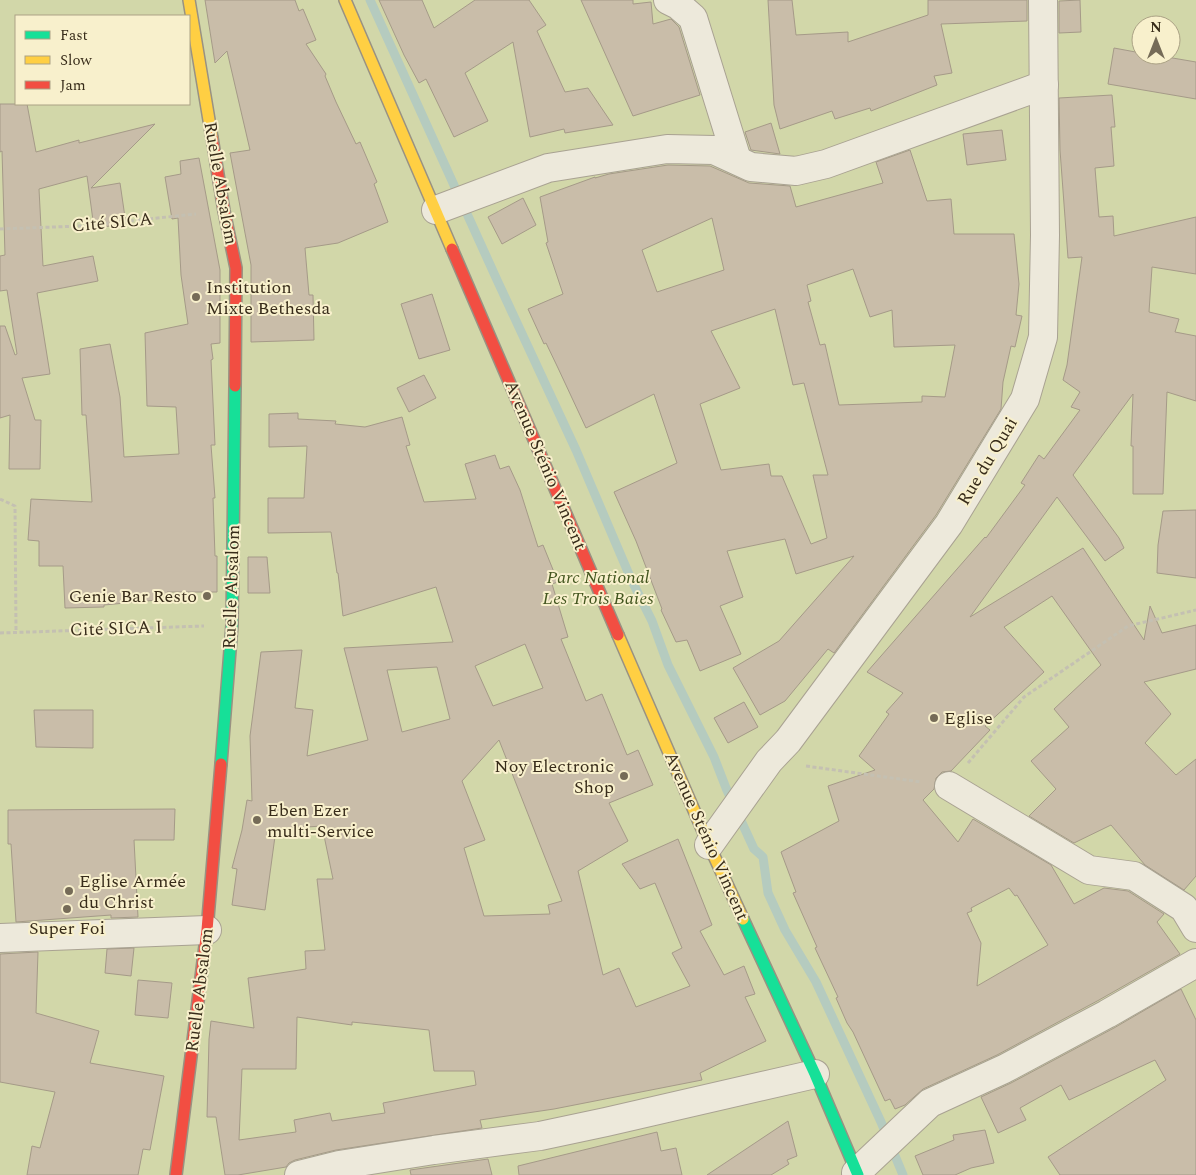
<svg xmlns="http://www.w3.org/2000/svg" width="1196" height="1175" font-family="Spectral,serif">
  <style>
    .green { fill: #d2d7a9; fill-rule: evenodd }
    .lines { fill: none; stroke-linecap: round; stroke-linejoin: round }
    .stream { stroke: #b5cbbf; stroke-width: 9 }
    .building { fill: #c9bda9; stroke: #a59a88; fill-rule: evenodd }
    .street-casing { stroke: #a9a292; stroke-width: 30 }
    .fast-casing { stroke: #999282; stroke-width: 14 }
    .slow-casing { stroke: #999282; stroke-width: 14 }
    .jam-casing { stroke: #999282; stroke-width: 14 }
    .path { stroke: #c4c0b2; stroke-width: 3; stroke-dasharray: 4 2.5; stroke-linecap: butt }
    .street { stroke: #ede9db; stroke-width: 28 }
    .fast { stroke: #16e098; stroke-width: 11 }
    .slow { stroke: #ffcf43; stroke-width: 11 }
    .jam { stroke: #f24e42; stroke-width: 11 }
    .poi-dot { fill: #756b57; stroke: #f8f0cc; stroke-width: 2 }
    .labels { text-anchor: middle; stroke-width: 4; stroke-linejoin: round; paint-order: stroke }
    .street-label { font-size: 18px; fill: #382c1a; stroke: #f8f0cc }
    .poi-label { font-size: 18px; fill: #382c1a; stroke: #f8f0cc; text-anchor: start }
    .park-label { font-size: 18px; font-style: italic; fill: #43561f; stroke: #f8f0cc }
  </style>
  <rect width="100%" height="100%" fill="#e5dfc8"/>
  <path class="green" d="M 0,0 L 1196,0 L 1196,1175 L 0,1175 ZM 16,16 L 189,16 L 189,104 L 16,104 ZM 1141,25 L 1171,25 L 1171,55 L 1141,55 Z"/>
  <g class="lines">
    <path class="stream" d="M 370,0 L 497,280 L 576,450 L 631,579 L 652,621 L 668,665 L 714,757 L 726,788 L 754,849 L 763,857 L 768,893 L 785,930 L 816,982 L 881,1122 L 903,1175"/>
  </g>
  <g class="building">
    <path d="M 205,0 L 295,0 L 299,11 L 303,9 L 316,40 L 306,44 L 326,74 L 325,76 L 336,102 L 356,144 L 360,142 L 377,182 L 374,184 L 388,222 L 338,243 L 305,248 L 309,295 L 313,295 L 314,340 L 251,342 L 251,265 L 230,153 L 250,150 L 227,51 L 215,63 Z"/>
    <path d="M 379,0 L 422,0 L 434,28 L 475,0 L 529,0 L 546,25 L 537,31 L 565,92 L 588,88 L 613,125 L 565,133 L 564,129 L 530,137 L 513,42 L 465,73 L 488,121 L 454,137 L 426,79 L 419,83 L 404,55 Z"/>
    <path d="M 581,0 L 633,0 L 633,4 L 651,2 L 653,24 L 671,19 L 679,27 L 700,95 L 633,116 Z"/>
    <path d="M 768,0 L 792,0 L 796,35 L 848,32 L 848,42 L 928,15 L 928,0 L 1027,0 L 1027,21 L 941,24 L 952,73 L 934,76 L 937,85 L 871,111 L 870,108 L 835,119 L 832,111 L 780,129 L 774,105 Z"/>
    <path d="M 1080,0 L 1081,32 L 1059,33 L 1059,1 Z"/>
    <path d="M 1114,48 L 1141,53 L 1141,55 L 1155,55 L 1196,62 L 1196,99 L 1108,84 Z"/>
    <path d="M 1112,95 L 1115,127 L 1111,127 L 1114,166 L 1095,168 L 1099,217 L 1113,216 L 1114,236 L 1196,217 L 1196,274 L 1152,267 L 1149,312 L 1179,319 L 1175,332 L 1196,336 L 1196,401 L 1167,392 L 1163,494 L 1133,494 L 1133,446 L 1131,446 L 1133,394 L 1073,475 L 1119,538 L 1124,548 L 1105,561 L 1057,497 L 970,617 L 1083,548 L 1144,640 L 1150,606 L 1162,633 L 1196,625 L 1196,669 L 1144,682 L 1171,714 L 1145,743 L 1176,775 L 1196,759 L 1196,876 L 1184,890 L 1145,865 L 1111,825 L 1074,843 L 1029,816 L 1056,789 L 1031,761 L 1069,727 L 1054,709 L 1101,665 L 1052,596 L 1004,627 L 1044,672 L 985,726 L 990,730 L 951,771 L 942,772 L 936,778 L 934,789 L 923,800 L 958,842 L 973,819 L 1051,865 L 1074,904 L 1104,888 L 1128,891 L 1164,914 L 1157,922 L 1180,954 L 1099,1000 L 997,1055 L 923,1089 L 905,1105 L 895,1109 L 890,1099 L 885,1101 L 853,1032 L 847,1023 L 836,998 L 838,997 L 815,948 L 817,947 L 793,893 L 796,892 L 781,852 L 839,821 L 828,786 L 875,770 L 859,756 L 889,714 L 886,712 L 903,693 L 867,672 L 985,537 L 986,538 L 1025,485 L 1021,483 L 1039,455 L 1044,459 L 1080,410 L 1071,407 L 1080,392 L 1063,380 L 1067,365 L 1082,257 L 1068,258 L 1060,150 L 1059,98 ZM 1009,888 L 1015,896 L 1017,895 L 1048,945 L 977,986 L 981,943 L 967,913 L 972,911 L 971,908 Z"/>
    <path d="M 0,104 L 27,104 L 36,152 L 79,140 L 79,143 L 155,124 L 91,188 L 120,183 L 126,224 L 94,228 L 87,176 L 39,189 L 43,266 L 93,256 L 98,281 L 37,293 L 50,374 L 22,378 L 35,420 L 41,420 L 40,469 L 9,469 L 10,415 L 0,418 L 0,326 L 5,326 L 15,355 L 17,354 L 7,290 L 0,291 L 0,256 L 5,255 L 2,151 L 0,152 Z"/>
    <path d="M 771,123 L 780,154 L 751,150 L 745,132 Z"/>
    <path d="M 1002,130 L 1006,160 L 967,165 L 963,134 Z"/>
    <path d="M 910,150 L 927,201 L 951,199 L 954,234 L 1014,234 L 1019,284 L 1016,315 L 1022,316 L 1015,347 L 1011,346 L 1003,382 L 1001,409 L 936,515 L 834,653 L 828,649 L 785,701 L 760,715 L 733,668 L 779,641 L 854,556 L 796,574 L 785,539 L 727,551 L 743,597 L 720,606 L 741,654 L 700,671 L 687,640 L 676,642 L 661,610 L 662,609 L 636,541 L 614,492 L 677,463 L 654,394 L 586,428 L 558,368 L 546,343 L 544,344 L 528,309 L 563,294 L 546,243 L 548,242 L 540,197 L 595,177 L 595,178 L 609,174 L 668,165 L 710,166 L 749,183 L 790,186 L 796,207 L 883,183 L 876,162 ZM 712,218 L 724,270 L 657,292 L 642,250 ZM 853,269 L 870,317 L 892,310 L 894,347 L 955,345 L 945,397 L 922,396 L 922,402 L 839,405 L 825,344 L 820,345 L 808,302 L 811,301 L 807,285 ZM 775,309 L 793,385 L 804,383 L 828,475 L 813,475 L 827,538 L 811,544 L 782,476 L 771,476 L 769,464 L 721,470 L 700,404 L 740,388 L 711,331 Z"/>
    <path d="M 199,158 L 220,270 L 220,343 L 211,344 L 213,359 L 211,360 L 215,445 L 211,445 L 215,498 L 213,498 L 215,556 L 217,556 L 217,592 L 167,592 L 168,599 L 104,605 L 104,607 L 65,608 L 63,566 L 39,566 L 39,541 L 28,540 L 31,499 L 92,502 L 86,415 L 82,415 L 80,349 L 110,344 L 120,397 L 124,457 L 179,454 L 176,407 L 147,406 L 145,333 L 188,324 L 181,275 L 178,218 L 172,219 L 165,177 L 181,174 L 180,161 Z"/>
    <path d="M 523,198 L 536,225 L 502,244 L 488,217 Z"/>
    <path d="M 432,294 L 450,350 L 419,359 L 401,304 Z"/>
    <path d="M 424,375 L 436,398 L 409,412 L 397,388 Z"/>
    <path d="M 298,413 L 298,419 L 336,421 L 335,424 L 365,427 L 402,417 L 410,445 L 406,446 L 424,502 L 476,499 L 465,464 L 495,455 L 500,469 L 509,466 L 520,490 L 538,547 L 543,545 L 558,582 L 552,584 L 568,637 L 561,639 L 586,701 L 602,694 L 627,755 L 638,750 L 653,785 L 609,803 L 628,841 L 578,871 L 603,975 L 619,968 L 636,1007 L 690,986 L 672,953 L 682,948 L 655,883 L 640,889 L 622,864 L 678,839 L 712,925 L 700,931 L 724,975 L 744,966 L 755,994 L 745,997 L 766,1041 L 700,1073 L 702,1080 L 554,1109 L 480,1120 L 482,1128 L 336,1150 L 295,1160 L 289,1163 L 286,1167 L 238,1175 L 225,1175 L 216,1117 L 207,1117 L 209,1039 L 211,1021 L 254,1028 L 248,978 L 306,969 L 305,951 L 325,950 L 317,879 L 333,879 L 322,826 L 276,829 L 265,910 L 232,905 L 237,869 L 232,868 L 242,830 L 247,800 L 252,801 L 250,736 L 261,652 L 302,650 L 295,708 L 313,710 L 307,756 L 368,740 L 344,648 L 453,642 L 436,587 L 343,616 L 338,573 L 337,573 L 331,532 L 268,533 L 268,498 L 304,498 L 307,446 L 269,447 L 269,414 ZM 525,644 L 543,688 L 493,706 L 475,666 ZM 437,667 L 450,719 L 402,732 L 387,670 ZM 499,740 L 562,901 L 548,905 L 550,914 L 484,916 L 464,848 L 485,840 L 462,781 ZM 297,1017 L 352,1025 L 352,1022 L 429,1030 L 434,1071 L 474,1071 L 476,1085 L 383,1103 L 385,1113 L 332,1121 L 330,1113 L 294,1120 L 296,1132 L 239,1140 L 242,1069 L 296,1069 Z"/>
    <path d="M 1196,510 L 1196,578 L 1157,573 L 1158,545 L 1163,511 Z"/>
    <path d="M 248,557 L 267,557 L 270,593 L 248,593 Z"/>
    <path d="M 744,702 L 758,727 L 728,743 L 714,718 Z"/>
    <path d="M 34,710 L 93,710 L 93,748 L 36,747 Z"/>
    <path d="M 175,809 L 174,840 L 134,840 L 138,917 L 111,918 L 111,915 L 16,922 L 11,844 L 8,844 L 8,810 Z"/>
    <path d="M 134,948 L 131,976 L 105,973 L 107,949 Z"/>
    <path d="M 38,952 L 36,1013 L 99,1031 L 90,1063 L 164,1076 L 150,1150 L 143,1149 L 138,1175 L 27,1175 L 32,1146 L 40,1148 L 55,1092 L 0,1082 L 0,954 Z"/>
    <path d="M 138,980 L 172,983 L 168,1018 L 135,1015 Z"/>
    <path d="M 1181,989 L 1196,1020 L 1196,1175 L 1060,1175 L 1048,1157 L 1166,1080 L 1155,1060 L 1069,1100 L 1061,1085 L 1020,1108 L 1026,1120 L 998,1133 L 981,1097 L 1011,1083 L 1114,1028 Z"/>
    <path d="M 788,1121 L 797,1156 L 787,1160 L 789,1164 L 771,1175 L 707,1175 Z"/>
    <path d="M 985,1130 L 994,1163 L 971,1168 L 955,1175 L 923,1175 L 915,1156 L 954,1140 L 953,1135 Z"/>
    <path d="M 657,1132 L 661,1151 L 676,1148 L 682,1175 L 519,1175 L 518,1166 Z"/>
    <path d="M 488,1159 L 492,1175 L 411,1175 L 410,1170 Z"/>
  </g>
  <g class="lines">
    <g class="street-casing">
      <g id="street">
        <path d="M 668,0 L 678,5 L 693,18 L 737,160"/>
        <path d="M 436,210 L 548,168 L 667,149 L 714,150 L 751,167 L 796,171 L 826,164 L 1044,85"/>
        <path d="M 949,786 L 1089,870 L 1134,876 L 1184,908 L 1196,928"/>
        <path d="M 709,845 L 769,761 L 788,741 L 949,524 L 1025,399 L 1043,337 L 1045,235 L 1043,0"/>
        <path d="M 0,938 L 207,930"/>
        <path d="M 856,1173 L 930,1103 L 1004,1069 L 1107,1014 L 1196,963"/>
        <path d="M 299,1175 L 339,1165 L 434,1150 L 540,1136 L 606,1122 L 815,1074"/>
      </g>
    </g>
    <g class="fast-casing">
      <g id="fast">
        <path d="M 221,764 L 232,625 L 235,386"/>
        <path d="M 743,919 L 815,1074 L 858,1175"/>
      </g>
    </g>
    <g class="slow-casing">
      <g id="slow">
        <path d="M 189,0 L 212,138"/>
        <path d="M 345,0 L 452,249"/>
        <path d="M 618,635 L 709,845 L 743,919"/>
      </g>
    </g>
    <g class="jam-casing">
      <g id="jam">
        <path d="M 212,138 L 224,211 L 236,268 L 235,386"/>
        <path d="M 452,249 L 618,635"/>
        <path d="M 176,1175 L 207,930 L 221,764"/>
      </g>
    </g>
    <g class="path">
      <path d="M 0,229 L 81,226 L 196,214"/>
      <path d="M 0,499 L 15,506 L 16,631"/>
      <path d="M 0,633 L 204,626"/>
      <path d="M 968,763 L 1024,697 L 1128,626 L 1196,610"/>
      <path d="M 806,766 L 921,782"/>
    </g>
    <use href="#street" class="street"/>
    <use href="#fast" class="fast"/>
    <use href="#slow" class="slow"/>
    <use href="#jam" class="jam"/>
  </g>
  <g class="poi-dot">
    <circle cx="196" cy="297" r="5"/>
    <circle cx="207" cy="596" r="5"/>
    <circle cx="934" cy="718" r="5"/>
    <circle cx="624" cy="776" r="5"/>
    <circle cx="257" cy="820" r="5"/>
    <circle cx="69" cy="891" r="5"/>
    <circle cx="67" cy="909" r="5"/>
  </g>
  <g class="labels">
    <g class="street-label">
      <text transform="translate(221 183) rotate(80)" y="6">Ruelle Absalom</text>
      <text transform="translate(112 222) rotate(-5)" y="6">Cité SICA</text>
      <text transform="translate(987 461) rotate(-59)" y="6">Rue du Quai</text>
      <text transform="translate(546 465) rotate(67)" y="6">Avenue Sténio Vincent</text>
      <text transform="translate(231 587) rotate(-88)" y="6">Ruelle Absalom</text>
      <text transform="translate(116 628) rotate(-2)" y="6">Cité SICA I</text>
      <text transform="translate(707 836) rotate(66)" y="6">Avenue Sténio Vincent</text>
      <text transform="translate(199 990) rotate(-83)" y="6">Ruelle Absalom</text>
    </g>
    <g class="poi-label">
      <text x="206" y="293">Institution<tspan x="206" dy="21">Mixte Bethesda</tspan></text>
      <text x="197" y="602" text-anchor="end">Genie Bar Resto</text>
      <text x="944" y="724">Eglise</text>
      <text x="614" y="772" text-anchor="end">Noy Electronic<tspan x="614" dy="21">Shop</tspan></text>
      <text x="267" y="816">Eben Ezer<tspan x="267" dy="21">multi-Service</tspan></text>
      <text x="79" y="887">Eglise Armée<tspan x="79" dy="21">du Christ</tspan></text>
      <text x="67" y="934" text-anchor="middle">Super Foi</text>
    </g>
    <g class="park-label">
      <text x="598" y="583">Parc National<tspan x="598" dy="21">Les Trois Baies</tspan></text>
    </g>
  </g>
  <rect x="15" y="15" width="175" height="90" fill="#f8f0cc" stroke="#aba285"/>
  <rect x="25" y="31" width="25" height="8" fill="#16e098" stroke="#aba285"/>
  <text x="60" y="40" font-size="15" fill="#382c1a">Fast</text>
  <rect x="25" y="56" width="25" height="8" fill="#ffcf43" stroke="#aba285"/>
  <text x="60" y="65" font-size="15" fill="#382c1a">Slow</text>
  <rect x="25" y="81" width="25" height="8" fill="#f24e42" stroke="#aba285"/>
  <text x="60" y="90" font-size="15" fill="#382c1a">Jam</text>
  <g transform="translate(1156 40)"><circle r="24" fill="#f8f0cc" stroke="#aba285"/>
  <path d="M0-4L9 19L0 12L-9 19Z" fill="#756b57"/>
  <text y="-8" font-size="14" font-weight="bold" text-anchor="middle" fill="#382c1a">N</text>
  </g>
</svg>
